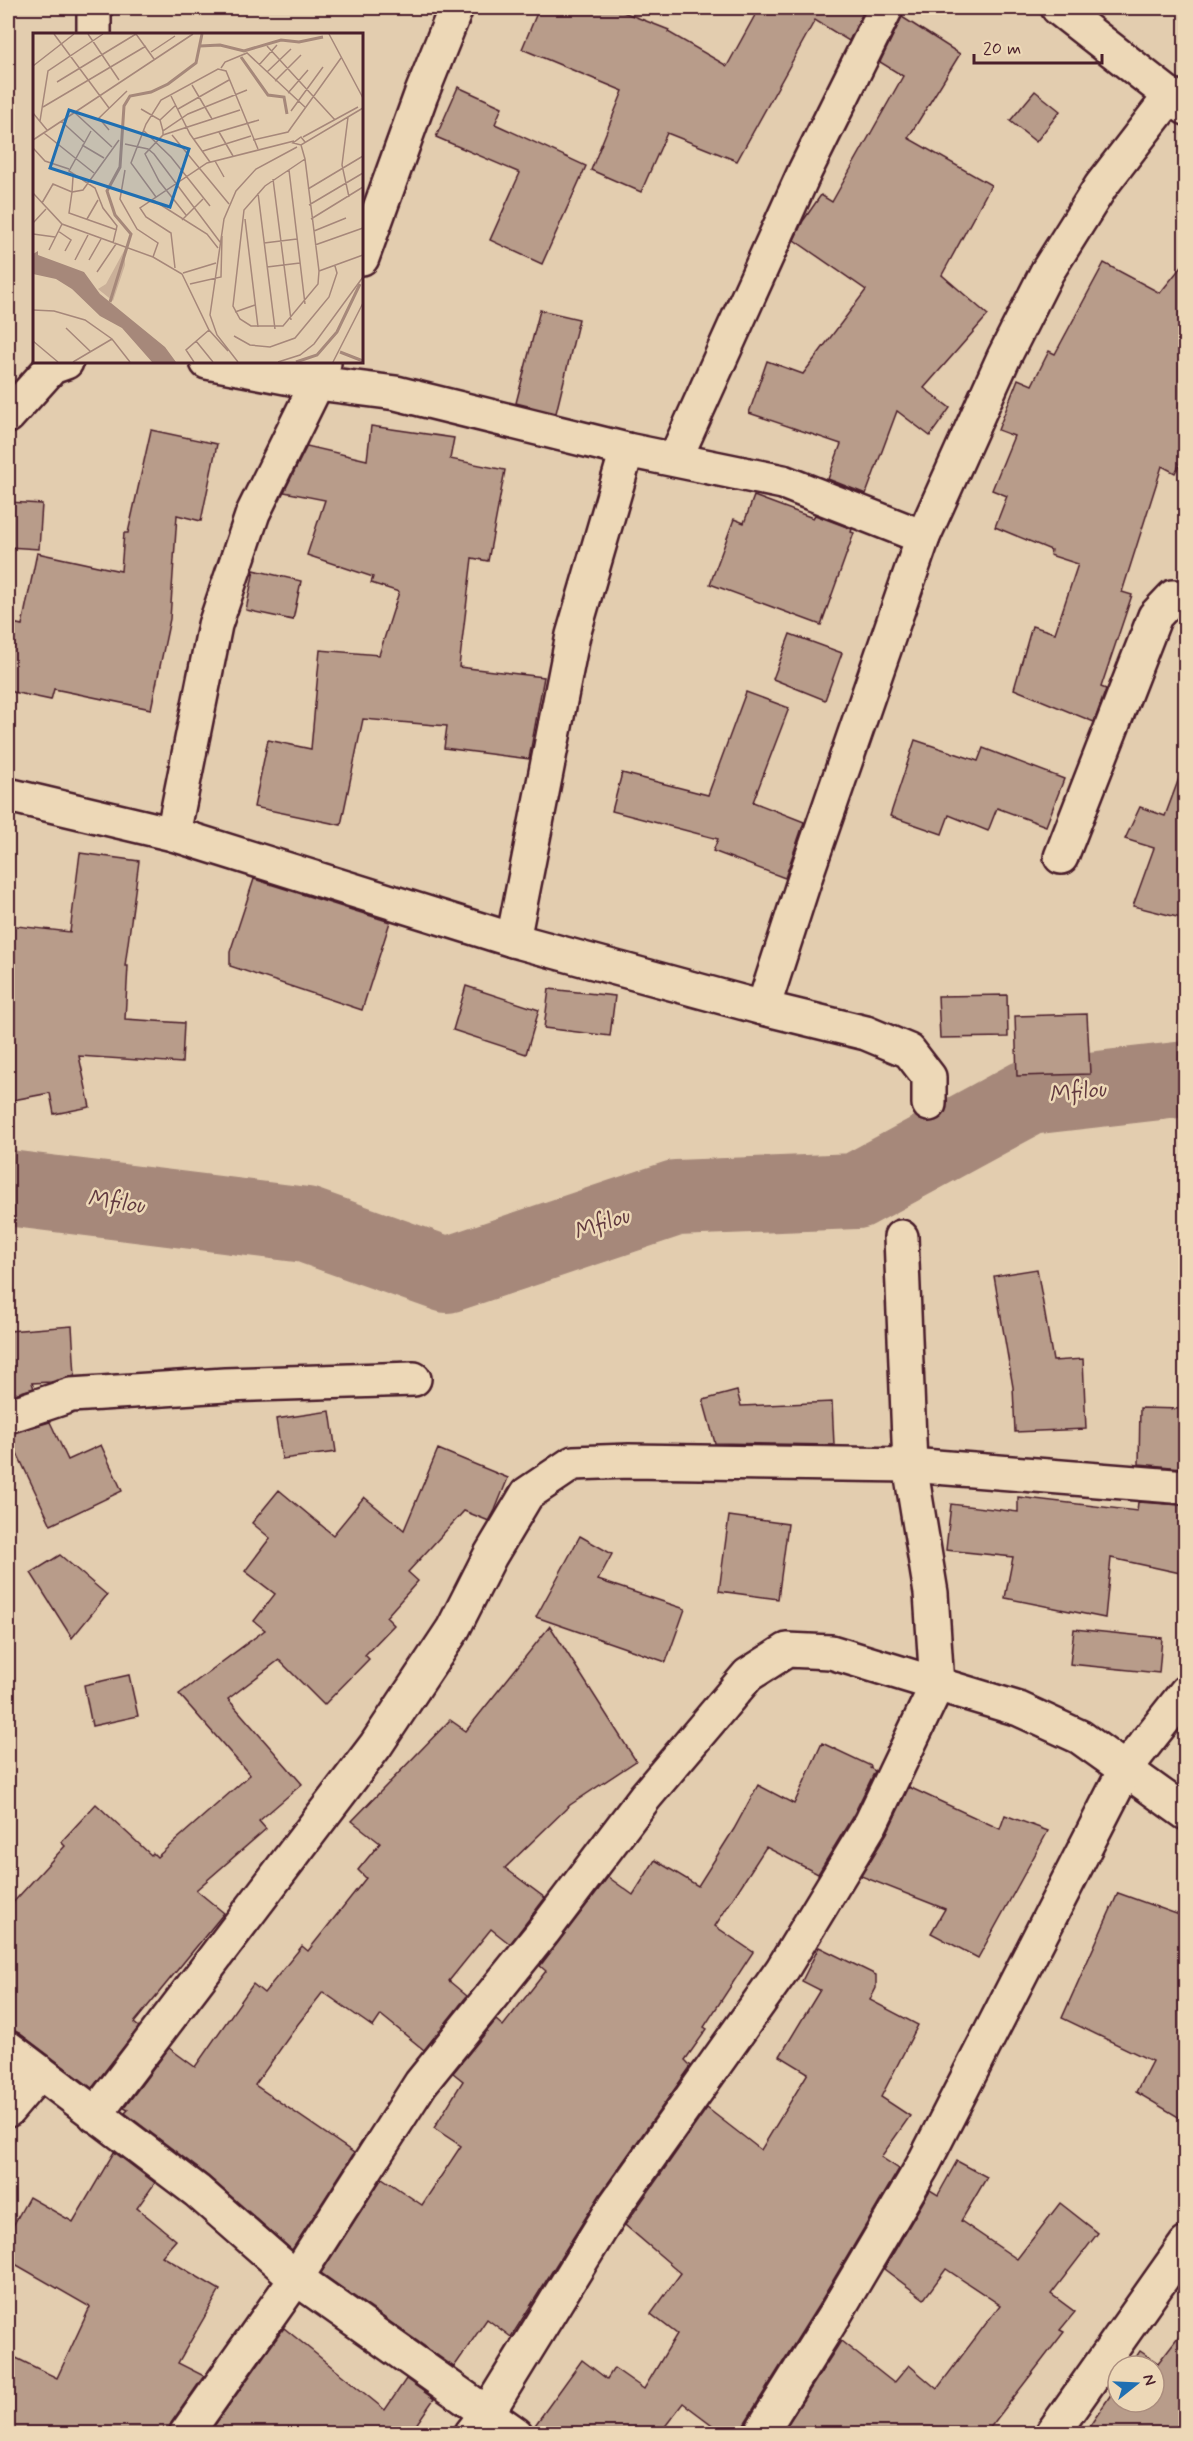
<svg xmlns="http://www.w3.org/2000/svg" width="1193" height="2441" font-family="Mynerve,sans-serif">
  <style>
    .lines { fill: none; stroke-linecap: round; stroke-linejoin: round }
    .river { stroke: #a6887a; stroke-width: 76 }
    .building { fill: #b89c8a; stroke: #4a1f2b; stroke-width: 1.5 }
    .minor-casing { stroke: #4a1f2b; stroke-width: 38 }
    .minor { stroke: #edd8b7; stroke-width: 33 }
    .labels { text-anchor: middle; stroke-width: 5; stroke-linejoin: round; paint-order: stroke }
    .water-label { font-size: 24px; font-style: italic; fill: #61393f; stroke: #edd8b7 }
    .inset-river { fill: none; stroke: #a6887a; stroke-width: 3 }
    .inset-road { fill: none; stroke: #a6877a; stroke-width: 1.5 }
    .view { fill: #1f6fb2; fill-opacity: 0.15; stroke: #1f6fb2; stroke-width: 3 }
    .inset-edge { fill: none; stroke: #4a1f2b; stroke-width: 3 }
  </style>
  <rect width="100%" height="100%" fill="#e3cdaf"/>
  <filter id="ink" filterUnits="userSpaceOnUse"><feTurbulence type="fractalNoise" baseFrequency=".0167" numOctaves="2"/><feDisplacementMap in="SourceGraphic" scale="12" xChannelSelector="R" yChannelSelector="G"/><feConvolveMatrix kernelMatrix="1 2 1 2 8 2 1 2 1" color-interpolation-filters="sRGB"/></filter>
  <g filter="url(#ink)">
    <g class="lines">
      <path class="river" d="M 8,1188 L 306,1225 L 447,1275 L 676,1198 L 856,1191 L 1029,1097 L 1186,1079"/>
    </g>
    <g class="building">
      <path d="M 539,8 L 613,8 L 669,30 L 668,32 L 727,66 L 759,8 L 865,8 L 849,41 L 815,20 L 737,161 L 667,133 L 641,192 L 591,170 L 623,91 L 522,49 Z"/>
      <path d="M 902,17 L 960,54 L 908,138 L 991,185 L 942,275 L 988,315 L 924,388 L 950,408 L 930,436 L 897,411 L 866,494 L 828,479 L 841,444 L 749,413 L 767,361 L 803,374 L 866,290 L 794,240 L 803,221 L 821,195 L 832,202 L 903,76 L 880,62 Z"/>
      <path d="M 458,87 L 502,107 L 495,124 L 586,166 L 542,264 L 490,240 L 520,173 L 436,137 Z"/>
      <path d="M 1035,91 L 1060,111 L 1036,142 L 1010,121 Z"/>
      <path d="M 1185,262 L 1185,454 L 1175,473 L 1162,466 L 1122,592 L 1132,595 L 1101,687 L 1106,689 L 1094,722 L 1014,689 L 1032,626 L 1055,633 L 1078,564 L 1050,555 L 1051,550 L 995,527 L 1007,496 L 992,490 L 1014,436 L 998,430 L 1018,379 L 1032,385 L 1049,351 L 1055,354 L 1104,263 L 1160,293 Z"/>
      <path d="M 540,310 L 579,319 L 556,413 L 516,403 Z"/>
      <path d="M 371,426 L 454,438 L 450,459 L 505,470 L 488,561 L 472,558 L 459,667 L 544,677 L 529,759 L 444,748 L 447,726 L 363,719 L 341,825 L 254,807 L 268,740 L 311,749 L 320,650 L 379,655 L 399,592 L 371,583 L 373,577 L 307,555 L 325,500 L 284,492 L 307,446 L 367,460 Z"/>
      <path d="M 151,430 L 217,444 L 201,521 L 177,515 L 170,619 L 151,709 L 54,689 L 51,700 L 8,691 L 8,622 L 22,625 L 37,553 L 121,571 L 124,533 L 128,533 Z"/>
      <path d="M 754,496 L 813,518 L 815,515 L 852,529 L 851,532 L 854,533 L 821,625 L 710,584 L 734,519 L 744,523 Z"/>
      <path d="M 8,502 L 42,504 L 39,549 L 8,547 Z"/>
      <path d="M 254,570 L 301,581 L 293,620 L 246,610 Z"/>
      <path d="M 790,634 L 842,653 L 825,700 L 773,679 Z"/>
      <path d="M 746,692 L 789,708 L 753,802 L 804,822 L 785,878 L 713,851 L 718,839 L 612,811 L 622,773 L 708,795 Z"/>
      <path d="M 915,740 L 978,761 L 983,748 L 1064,779 L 1046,826 L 997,808 L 988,831 L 949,815 L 942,834 L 890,816 Z"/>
      <path d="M 1181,773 L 1185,774 L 1185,919 L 1133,906 L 1154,848 L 1125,839 L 1140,807 L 1165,816 Z"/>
      <path d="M 80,853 L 139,861 L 125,966 L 128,966 L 125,1019 L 184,1023 L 182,1063 L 79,1056 L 90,1107 L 54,1114 L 50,1093 L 8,1101 L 8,925 L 70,932 Z"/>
      <path d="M 254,879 L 390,922 L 362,1010 L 230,966 L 230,952 Z"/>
      <path d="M 466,986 L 539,1010 L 526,1054 L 453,1030 Z"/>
      <path d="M 549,989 L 615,996 L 610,1036 L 544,1028 Z"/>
      <path d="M 1007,995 L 1008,1037 L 940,1038 L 938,996 Z"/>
      <path d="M 1087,1014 L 1090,1074 L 1017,1076 L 1015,1016 Z"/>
      <path d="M 1037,1269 L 1053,1361 L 1083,1359 L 1086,1429 L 1015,1432 L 1013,1387 L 994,1276 Z"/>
      <path d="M 72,1326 L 75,1376 L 51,1382 L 32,1383 L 34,1388 L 8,1396 L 8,1331 Z"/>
      <path d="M 737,1391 L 741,1406 L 832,1402 L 834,1445 L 715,1443 L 703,1400 Z"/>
      <path d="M 1140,1408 L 1184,1409 L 1182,1468 L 1139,1464 Z"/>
      <path d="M 330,1411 L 336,1452 L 282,1459 L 276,1419 Z"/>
      <path d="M 50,1422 L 68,1460 L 101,1445 L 122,1491 L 51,1525 L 8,1434 Z"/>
      <path d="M 438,1449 L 508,1478 L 495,1510 L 489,1521 L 464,1511 L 408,1572 L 418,1581 L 386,1617 L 394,1625 L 365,1655 L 369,1659 L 324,1705 L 279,1660 L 228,1699 L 302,1784 L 259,1821 L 266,1829 L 196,1890 L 224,1913 L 134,2023 L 139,2027 L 92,2088 L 19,2033 L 8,2029 L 8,1908 L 65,1846 L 61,1842 L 96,1804 L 151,1855 L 153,1853 L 157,1857 L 250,1775 L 179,1694 L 265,1630 L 254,1621 L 275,1594 L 245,1571 L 270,1538 L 252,1523 L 279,1490 L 333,1535 L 364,1497 L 404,1530 Z"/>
      <path d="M 1018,1497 L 1137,1511 L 1138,1502 L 1181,1505 L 1181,1520 L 1185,1521 L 1185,1574 L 1111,1558 L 1105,1618 L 1005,1598 L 1013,1557 L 946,1550 L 951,1504 L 1018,1512 Z"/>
      <path d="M 729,1516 L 788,1524 L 778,1599 L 719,1591 Z"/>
      <path d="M 580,1536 L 612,1554 L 598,1580 L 685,1609 L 666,1662 L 536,1617 Z"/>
      <path d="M 60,1555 L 107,1595 L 72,1638 L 31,1573 Z"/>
      <path d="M 550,1626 L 636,1761 L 570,1805 L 505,1868 L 545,1898 L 510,1944 L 491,1929 L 449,1981 L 467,1996 L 424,2050 L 381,2015 L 373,2027 L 323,1992 L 298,2024 L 255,2085 L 354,2153 L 292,2250 L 208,2176 L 125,2113 L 128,2110 L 124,2108 L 169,2048 L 195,2067 L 253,1984 L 264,1993 L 302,1946 L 308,1951 L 366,1878 L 358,1870 L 380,1843 L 352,1821 L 450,1720 L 466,1731 Z"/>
      <path d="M 1074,1629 L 1162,1638 L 1159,1673 L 1070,1664 Z"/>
      <path d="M 129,1675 L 138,1716 L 92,1726 L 84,1685 Z"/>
      <path d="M 822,1743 L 871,1766 L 870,1768 L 875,1771 L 854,1814 L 818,1874 L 766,1847 L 715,1926 L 753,1952 L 704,2027 L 707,2029 L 685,2060 L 691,2066 L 601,2193 L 511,2337 L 487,2319 L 454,2367 L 321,2273 L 382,2178 L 422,2205 L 461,2146 L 434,2128 L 463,2081 L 453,2073 L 496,2020 L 503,2026 L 546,1971 L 540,1966 L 608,1877 L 633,1895 L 655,1860 L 698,1886 L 734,1829 L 758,1785 L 794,1804 Z"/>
      <path d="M 909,1787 L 1000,1829 L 1005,1815 L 1048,1831 L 978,1958 L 931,1933 L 945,1909 L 861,1876 L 887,1833 Z"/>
      <path d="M 1118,1893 L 1185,1917 L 1185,2121 L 1136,2092 L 1152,2061 L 1062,2018 Z"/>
      <path d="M 819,1947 L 876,1975 L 876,1988 L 870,2000 L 918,2025 L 881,2097 L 910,2116 L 881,2157 L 899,2169 L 818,2306 L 744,2424 L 741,2433 L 723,2433 L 683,2403 L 660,2433 L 534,2433 L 533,2428 L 582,2360 L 607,2379 L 614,2368 L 644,2389 L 677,2334 L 651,2314 L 681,2273 L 625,2225 L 707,2108 L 761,2150 L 808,2073 L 780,2056 L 820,1990 L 802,1981 Z"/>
      <path d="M 114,2152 L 155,2183 L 137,2208 L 176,2240 L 162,2256 L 220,2290 L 178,2363 L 204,2376 L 171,2423 L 167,2433 L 8,2433 L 8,2354 L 57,2378 L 90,2307 L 8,2260 L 8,2235 L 29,2197 L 73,2222 Z"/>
      <path d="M 957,2161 L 987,2177 L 961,2221 L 1017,2259 L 1060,2203 L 1098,2233 L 1051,2294 L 1075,2312 L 1060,2330 L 1064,2332 L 986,2433 L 782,2433 L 841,2341 L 894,2383 L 909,2365 L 937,2389 L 1000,2305 L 946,2269 L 924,2299 L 884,2269 L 930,2190 L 938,2195 Z"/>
      <path d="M 284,2328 L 385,2410 L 406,2379 L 434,2399 L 411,2432 L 413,2433 L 209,2433 Z"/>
      <path d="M 1185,2328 L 1185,2433 L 1085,2433 L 1118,2384 L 1118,2402 L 1154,2402 L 1154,2366 L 1130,2366 L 1140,2351 L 1158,2363 Z"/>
    </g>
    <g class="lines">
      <g class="minor-casing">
        <g id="minor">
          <path d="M 94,8 L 94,34"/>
          <path d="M 1058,8 L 1186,108"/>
          <path d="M 362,258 L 421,95 L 456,8"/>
          <path d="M 207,362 L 317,383 L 396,393 L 627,450 L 783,482 L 923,537"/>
          <path d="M 8,416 L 52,367 L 66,362"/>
          <path d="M 675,459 L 805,171 L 886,8"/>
          <path d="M 8,795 L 173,834 L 513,940 L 763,1008 L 866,1033 L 909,1051 L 929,1077 L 929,1104"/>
          <path d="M 173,834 L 215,625 L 253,513 L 317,383 L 324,363"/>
          <path d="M 1061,857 L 1155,616 L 1173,597 L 1186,598"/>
          <path d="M 513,940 L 573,635 L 627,450"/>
          <path d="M 763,1008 L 808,869 L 923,537 L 1004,357 L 1047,272 L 1101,186 L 1171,95"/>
          <path d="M 8,1416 L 71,1395 L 225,1385 L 414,1379"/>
          <path d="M 8,2048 L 197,2191 L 296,2278 L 516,2434"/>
          <path d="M 8,2110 L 40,2072"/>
          <path d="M 95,2115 L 376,1745 L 453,1629 L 490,1556 L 527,1494 L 573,1463 L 629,1461 L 910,1465 L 1186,1487"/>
          <path d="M 186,2434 L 296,2278 L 421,2083 L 543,1932 L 645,1797 L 748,1675 L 787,1650 L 831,1652 L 1019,1709 L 1080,1737 L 1186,1813"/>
          <path d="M 471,2434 L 488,2412 L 616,2204 L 782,1970 L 871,1823 L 937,1685 L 931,1593 L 910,1465 L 901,1237"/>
          <path d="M 760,2434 L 834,2316 L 922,2167 L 1126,1768 L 1186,1692"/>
          <path d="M 1052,2434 L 1186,2244"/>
        </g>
      </g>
      <use href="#minor" class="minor"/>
    </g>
  </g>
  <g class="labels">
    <g class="water-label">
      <text transform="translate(1077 1091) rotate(-7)" y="8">Mfilou</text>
      <text transform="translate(116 1201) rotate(7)" y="8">Mfilou</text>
      <text transform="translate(601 1223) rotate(-19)" y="8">Mfilou</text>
    </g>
  </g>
  <g transform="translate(33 33)">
    <rect width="330" height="330" fill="#e3cdaf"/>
    <path d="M 92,216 L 92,232 L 80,268 L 65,256 L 73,251 Z" fill="#cab099"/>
    <path d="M 5,218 L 5,222 L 51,239 L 67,261 L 132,314 L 143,329 L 119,329 L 89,295 L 67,283 L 39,256 L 23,246 L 0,241 L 0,221 Z" fill="#a6887a"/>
    <path class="inset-river" d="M 167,13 L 187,12 L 211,18 L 248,7 L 266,9 L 290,4M 208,24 L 235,62 L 251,64 L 254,81M 77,269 L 98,201 L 82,182 L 74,158 L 87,134 L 91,73 L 97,63 L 118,59 L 135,51 L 163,30 L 169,1M 307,319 L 330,328M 263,329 L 284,322 L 304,299 L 327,251"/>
    <path class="inset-road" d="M 21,1 L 76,75M 55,1 L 86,47M 103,1 L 121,26M 296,1 L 330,65M 234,13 L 302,87M 118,19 L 142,3M 226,32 L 244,12M 0,33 L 41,1M 188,35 L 192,29 L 214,20 L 273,75M 234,39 L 258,16M 242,48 L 268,22M 24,49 L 103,1M 159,52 L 179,86M 255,60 L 275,37M 138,63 L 157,101 L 177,129M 10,74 L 113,13M 108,76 L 127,87 L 130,98M 145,76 L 196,47M 258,78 L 290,34M 41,79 L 79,114M 0,80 L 14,97M 315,84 L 309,132 L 316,164M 127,87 L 143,72M 7,88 L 15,38 L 70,1M 28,88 L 51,109M 76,97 L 66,85 L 94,58M 58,98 L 36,138 L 62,155 L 70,175 L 84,193 L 80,210M 111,98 L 138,124 L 177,173M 186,99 L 200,123M 11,100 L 61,140M 130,102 L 130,98 L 155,81 L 214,57M 139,102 L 196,171M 270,104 L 325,74M 161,106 L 226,87M 0,107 L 160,1M 220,107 L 255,99 L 308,25M 272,109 L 268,104 L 260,110 L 268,112 L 330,75M 92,111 L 115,116 L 121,121 L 187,209M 49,112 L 71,125M 268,112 L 272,126 L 286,238 L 285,251 L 250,293 L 218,293 L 207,286 L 200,273 L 211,177 L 232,153 L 272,126M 0,115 L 12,128 L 36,136M 170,118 L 218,103M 182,128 L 191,144M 92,137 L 87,166 L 104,196 L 125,210 L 120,224M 256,137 L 272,271M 40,144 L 39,159 L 50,157 L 86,107M 240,146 L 258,287M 275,156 L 330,123M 0,160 L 29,191 L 120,224 L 149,241 L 176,297 L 195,318M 225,160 L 242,296M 123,164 L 98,130 L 113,91 L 128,67 L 185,36 L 193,38 L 225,116M 120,167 L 174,201 L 185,215M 9,170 L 20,151 L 39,159 L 36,180 L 84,197M 276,172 L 330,140M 153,182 L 126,148 L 112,121 L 130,102 L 207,77M 54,186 L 65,167M 212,186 L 225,294M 278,186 L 330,154M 149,187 L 170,166M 0,190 L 13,176M 25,198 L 38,207 L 32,218M 281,198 L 313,185M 0,201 L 22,204M 231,210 L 264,206M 282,212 L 330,195M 16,217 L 29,191M 42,227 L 55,202M 56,227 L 68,206M 234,234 L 267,230M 142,235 L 138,200 L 113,184 L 107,175 L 174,130 L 261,108M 286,238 L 330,222M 64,239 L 83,211M 150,240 L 183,230M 157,251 L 188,244 L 189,203M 0,277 L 21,278 L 52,287 L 79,306 L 97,329M 202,279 L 222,272M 33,295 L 58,319M 201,303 L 217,312 L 237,314 L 262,305 L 296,264 L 304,240 L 302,233M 0,308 L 25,329M 163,308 L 180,329M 40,329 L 79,306M 161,329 L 153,317 L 176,297M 205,329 L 184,302 L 177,282 L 191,186 L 203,158 L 223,136 L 264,114M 245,329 L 267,322 L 281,311 L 330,244M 300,329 L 330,270"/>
    <path class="view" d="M 36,77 L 156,116 L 137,174 L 17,135 Z"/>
    <rect width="330" height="330" class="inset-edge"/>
  </g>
  <rect width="1193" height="2441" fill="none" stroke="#edd8b7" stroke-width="30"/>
  <rect x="15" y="15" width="1163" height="2411" fill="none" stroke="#4a1f2b" stroke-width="2" filter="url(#ink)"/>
  <g transform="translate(1136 2384) rotate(72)"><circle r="28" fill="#edd8b7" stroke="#ac8e7f" stroke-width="1.5"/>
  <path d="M0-4.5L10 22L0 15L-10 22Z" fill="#1f6fb2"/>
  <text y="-9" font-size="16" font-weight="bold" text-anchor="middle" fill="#4a1f2b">N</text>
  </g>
  <path d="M974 54v9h128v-9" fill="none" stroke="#4a1f2b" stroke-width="3"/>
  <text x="983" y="54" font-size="18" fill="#4a1f2b" stroke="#edd8b7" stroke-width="4.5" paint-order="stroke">20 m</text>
</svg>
